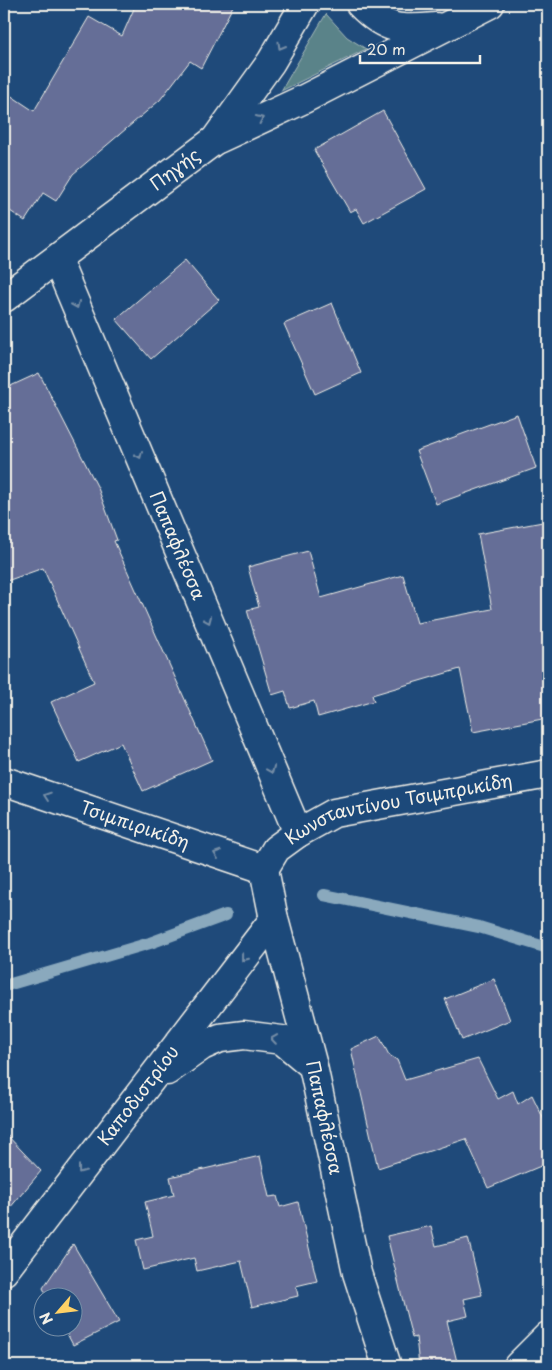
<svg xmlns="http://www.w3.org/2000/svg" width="552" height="1370" font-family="'Playpen Sans',sans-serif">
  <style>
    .green { fill: #5a8389; stroke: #a7bab8 }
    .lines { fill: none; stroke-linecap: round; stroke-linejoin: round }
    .stream { stroke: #8aa9bd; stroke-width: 12 }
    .building { fill: #656e97; stroke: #f4f1e8 }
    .minor-casing { stroke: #f4f1e8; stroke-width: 31 }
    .secondary-casing { stroke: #f4f1e8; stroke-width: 31 }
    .minor { stroke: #1f4a7a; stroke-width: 28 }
    .secondary { stroke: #1f4a7a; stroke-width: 28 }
    .oneway { stroke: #748da6 }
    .labels { text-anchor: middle; stroke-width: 4.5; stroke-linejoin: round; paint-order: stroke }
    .street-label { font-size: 18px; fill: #f4f1e8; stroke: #1f4a7a }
  </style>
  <rect width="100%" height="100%" fill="#1f4a7a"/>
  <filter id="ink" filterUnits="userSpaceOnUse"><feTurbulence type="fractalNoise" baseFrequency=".02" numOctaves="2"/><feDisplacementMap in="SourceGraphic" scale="10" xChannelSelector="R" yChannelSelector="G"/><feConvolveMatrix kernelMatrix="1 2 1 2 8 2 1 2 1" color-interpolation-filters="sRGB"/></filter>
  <g filter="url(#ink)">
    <path class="green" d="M 326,14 L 347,37 L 366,49 L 281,91 Z"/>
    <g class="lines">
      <g class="stream">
        <path d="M 324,895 L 479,927 L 548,948"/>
        <path d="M 4,986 L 150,943 L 226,915"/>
      </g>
    </g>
    <g class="building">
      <path d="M 136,4 L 234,4 L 201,68 L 190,61 L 160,100 L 73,174 L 56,201 L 43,193 L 25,221 L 4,207 L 4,91 L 34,111 L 89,17 L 122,36 Z"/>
      <path d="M 383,111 L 426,189 L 364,223 L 356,209 L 350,212 L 314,150 Z"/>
      <path d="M 185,260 L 219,300 L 151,359 L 116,319 Z"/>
      <path d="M 332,303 L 361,373 L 315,394 L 284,324 Z"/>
      <path d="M 39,373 L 98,488 L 117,540 L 114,541 L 212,760 L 143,791 L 121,743 L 79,762 L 51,702 L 94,682 L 43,568 L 4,582 L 4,389 Z"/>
      <path d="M 517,414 L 536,468 L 436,504 L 416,451 Z"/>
      <path d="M 548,521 L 548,718 L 473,732 L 460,669 L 372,695 L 374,701 L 318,717 L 314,701 L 290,708 L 285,691 L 272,695 L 247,610 L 259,607 L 248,567 L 308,551 L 321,598 L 403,575 L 417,623 L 492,609 L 478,534 Z"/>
      <path d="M 494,979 L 510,1020 L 462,1040 L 445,999 Z"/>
      <path d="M 379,1036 L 389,1055 L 397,1060 L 405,1080 L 478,1059 L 498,1099 L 513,1091 L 518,1104 L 532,1095 L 548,1128 L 548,1163 L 488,1188 L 466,1139 L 378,1168 L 351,1049 Z"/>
      <path d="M 4,1132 L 41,1171 L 4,1215 Z"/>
      <path d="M 260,1156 L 269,1197 L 277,1196 L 280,1207 L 298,1202 L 317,1281 L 296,1286 L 298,1296 L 252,1307 L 241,1261 L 197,1271 L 194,1258 L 143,1270 L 136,1240 L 153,1236 L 145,1202 L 174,1195 L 170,1177 Z"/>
      <path d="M 431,1226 L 436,1246 L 468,1238 L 482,1295 L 464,1299 L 468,1316 L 447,1321 L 458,1366 L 419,1366 L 416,1337 L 412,1338 L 387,1236 Z"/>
      <path d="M 73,1244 L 119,1322 L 73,1345 L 64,1328 L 72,1328 L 72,1298 L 48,1298 L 43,1288 Z"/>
    </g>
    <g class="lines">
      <g class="minor-casing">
        <g id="minor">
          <path id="s1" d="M 57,260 L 298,833"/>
          <path id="s2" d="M 4,781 L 264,869"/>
          <path id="s3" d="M 264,869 L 274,919 L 313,1066 L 357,1273 L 387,1366"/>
          <path id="s4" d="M 264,869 L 276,849 L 298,833 L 334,813 L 548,774"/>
          <path d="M 167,1071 L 202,1046 L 220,1038 L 244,1035 L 282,1040 L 313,1066"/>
          <path id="s5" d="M 4,1271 L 274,919"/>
          <path d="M 518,1366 L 548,1336"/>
        </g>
      </g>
      <g class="secondary-casing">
        <g id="secondary">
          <path d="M 360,4 C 386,31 401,30 436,27"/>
          <path d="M 218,139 L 304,99 L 490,4"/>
          <path id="s6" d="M 4,298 L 215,140 L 271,62 L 305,4"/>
        </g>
      </g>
      <use href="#minor" class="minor"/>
      <use href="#secondary" class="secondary"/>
    </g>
    <defs><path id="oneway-chevron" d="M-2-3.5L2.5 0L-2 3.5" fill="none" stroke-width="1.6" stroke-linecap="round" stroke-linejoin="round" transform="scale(1.25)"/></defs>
    <g class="oneway">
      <use href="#oneway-chevron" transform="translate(281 46) rotate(120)"/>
      <use href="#oneway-chevron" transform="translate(260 119) rotate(-25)"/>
      <use href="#oneway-chevron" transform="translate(76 305) rotate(67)"/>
      <use href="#oneway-chevron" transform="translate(139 455) rotate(67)"/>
      <use href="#oneway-chevron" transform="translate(208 620) rotate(67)"/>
      <use href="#oneway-chevron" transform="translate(271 770) rotate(67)"/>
      <use href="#oneway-chevron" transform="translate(47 796) rotate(-161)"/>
      <use href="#oneway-chevron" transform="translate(217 854) rotate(-161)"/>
      <use href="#oneway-chevron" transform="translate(244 958) rotate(128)"/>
      <use href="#oneway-chevron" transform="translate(274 1039) rotate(-172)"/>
      <use href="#oneway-chevron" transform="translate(81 1170) rotate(127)"/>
    </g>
  </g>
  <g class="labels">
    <g class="street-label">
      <text dy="6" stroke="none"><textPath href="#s6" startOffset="214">Πηγής</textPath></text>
      <text dy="6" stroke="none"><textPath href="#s1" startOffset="310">Παπαφλέσσα</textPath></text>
      <text dy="6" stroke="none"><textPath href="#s4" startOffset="155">Κωνσταντίνου Τσιμπρικίδη</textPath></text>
      <text dy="6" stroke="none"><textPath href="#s2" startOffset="138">Τσιμπιρικίδη</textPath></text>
      <text dy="6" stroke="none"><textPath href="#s5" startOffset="221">Καποδιστρίου</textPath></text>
      <text dy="6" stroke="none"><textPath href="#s3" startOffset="256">Παπαφλέσσα</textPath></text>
    </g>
  </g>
  <rect width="552" height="1370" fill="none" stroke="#1f4a7a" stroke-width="20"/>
  <rect x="10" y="10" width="532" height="1350" fill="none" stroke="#f4f1e8" stroke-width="2" filter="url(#ink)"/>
  <g transform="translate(58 1312) rotate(242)"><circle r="24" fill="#1f4a7a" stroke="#748da6"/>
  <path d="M0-4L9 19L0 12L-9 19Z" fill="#ffd166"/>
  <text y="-8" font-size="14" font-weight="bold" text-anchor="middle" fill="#f4f1e8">N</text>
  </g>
  <path d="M360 55v8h120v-8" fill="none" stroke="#f4f1e8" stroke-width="2.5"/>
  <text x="367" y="55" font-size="15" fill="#f4f1e8" stroke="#1f4a7a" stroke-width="4" paint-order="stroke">20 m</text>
</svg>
